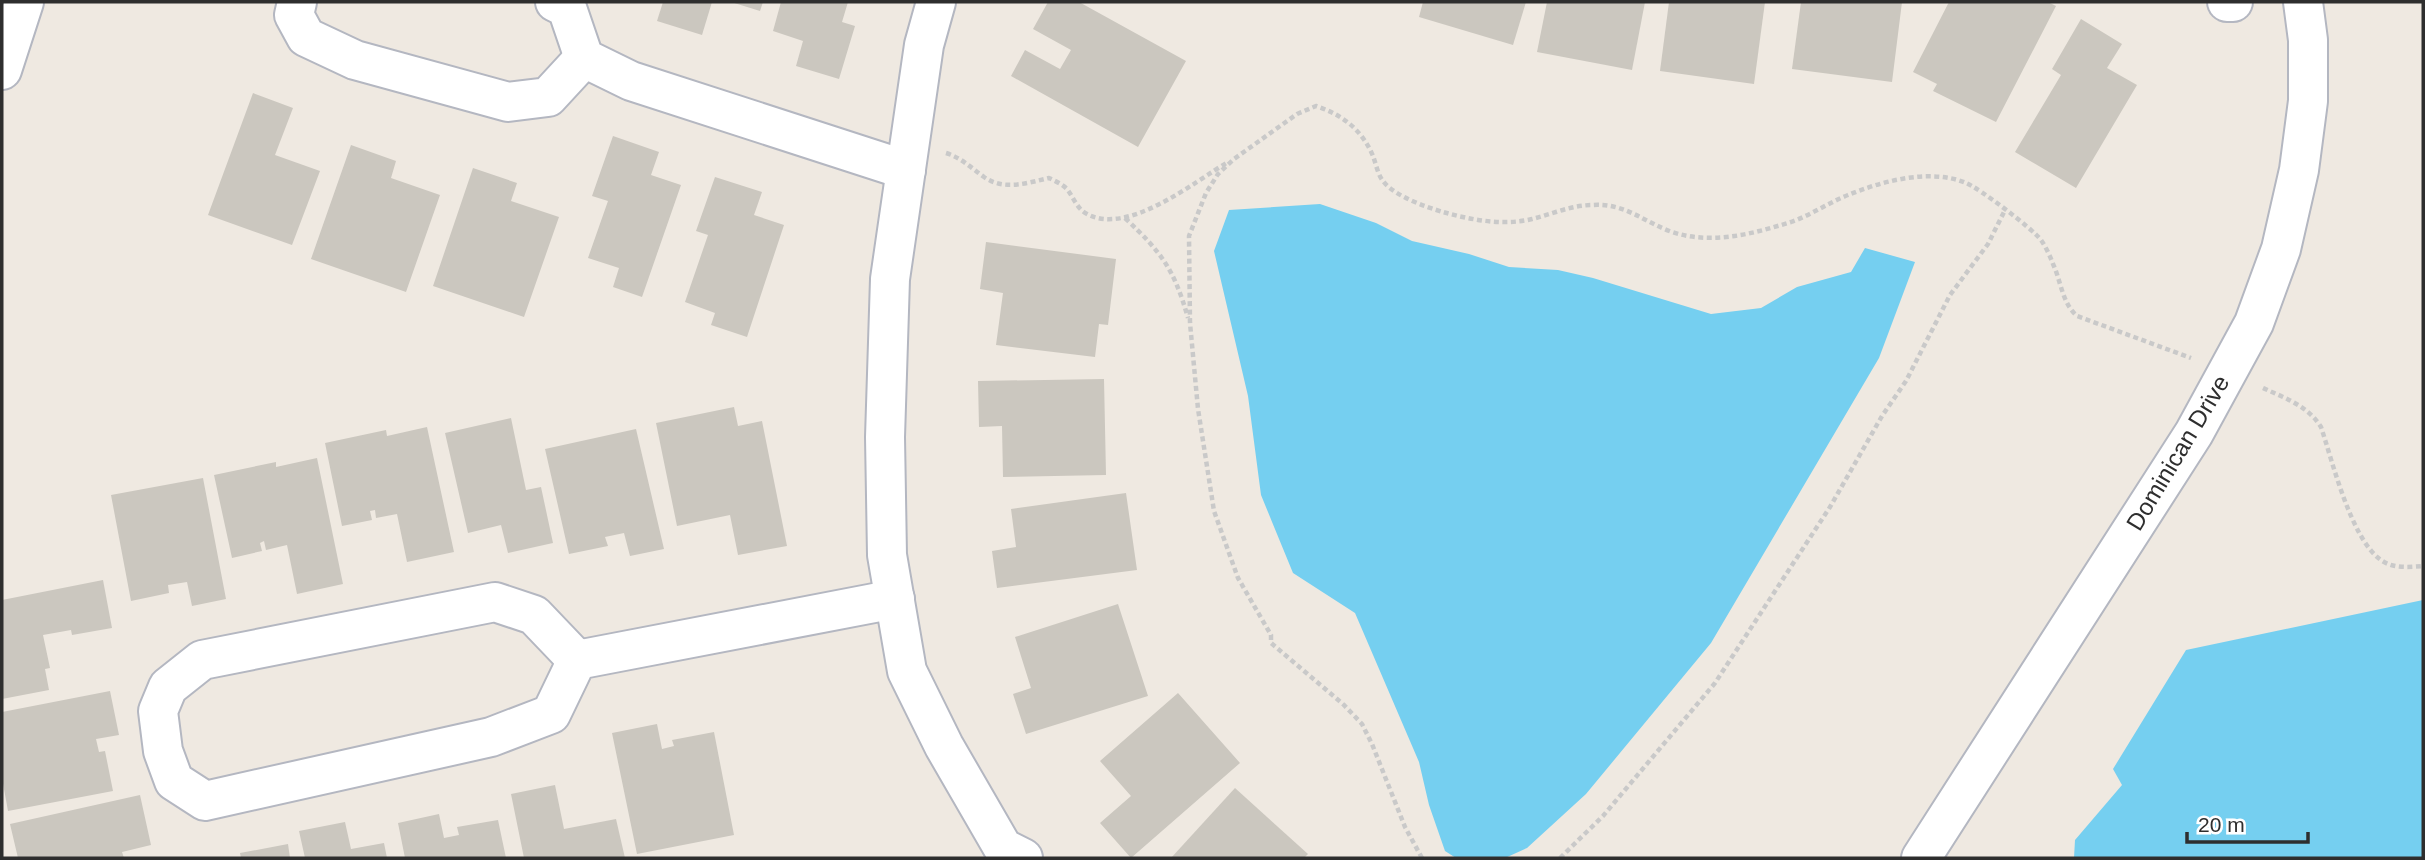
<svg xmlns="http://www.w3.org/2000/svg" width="2425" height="860" font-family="Helvetica,sans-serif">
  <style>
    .water { fill: #75cff0 }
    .building { fill: #cbc7bf }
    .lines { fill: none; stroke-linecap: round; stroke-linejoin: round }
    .street-casing { stroke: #b4b7c1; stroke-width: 42 }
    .secondary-casing { stroke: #b4b7c1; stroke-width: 42 }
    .path { stroke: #c9c9c9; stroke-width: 4.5; stroke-dasharray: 5 3.5; stroke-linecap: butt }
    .street { stroke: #fff; stroke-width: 38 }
    .secondary { stroke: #fff; stroke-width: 38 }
    .labels { text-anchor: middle; stroke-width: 6; stroke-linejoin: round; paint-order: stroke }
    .street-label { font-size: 24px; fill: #2e2e2e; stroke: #fff }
  </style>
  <rect width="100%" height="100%" fill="#efe9e1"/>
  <g class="water">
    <path d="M 1320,204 L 1376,223 L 1412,241 L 1469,254 L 1509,267 L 1558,270 L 1593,278 L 1711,314 L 1761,308 L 1797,287 L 1851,272 L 1865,248 L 1915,262 L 1879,358 L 1711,643 L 1586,794 L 1527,848 L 1505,858 L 1456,858 L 1445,851 L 1429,805 L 1419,762 L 1355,613 L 1293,573 L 1261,495 L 1248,396 L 1214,251 L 1229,210 Z"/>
    <path d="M 2423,600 L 2423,858 L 2074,858 L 2075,840 L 2122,785 L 2113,769 L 2186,650 Z"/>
  </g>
  <g class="building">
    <path d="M 663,2 L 712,2 L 702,35 L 657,21 Z"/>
    <path d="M 731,2 L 763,2 L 760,11 Z"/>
    <path d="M 781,2 L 848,2 L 842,22 L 855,26 L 839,79 L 796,66 L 803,41 L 773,31 Z"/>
    <path d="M 1048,2 L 1079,2 L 1186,61 L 1138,147 L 1011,76 L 1025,50 L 1060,69 L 1071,50 L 1033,29 Z"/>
    <path d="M 1423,2 L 1526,2 L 1513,45 L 1419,17 Z"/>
    <path d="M 1547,2 L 1645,2 L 1632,70 L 1537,52 Z"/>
    <path d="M 1669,2 L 1765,2 L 1754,84 L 1660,71 Z"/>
    <path d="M 1801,2 L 1902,2 L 1892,82 L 1792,69 Z"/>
    <path d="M 1949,2 L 2048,2 L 2056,6 L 1996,122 L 1933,91 L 1937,84 L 1913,72 Z"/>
    <path d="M 2081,19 L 2122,44 L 2107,68 L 2137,85 L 2076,188 L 2015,152 L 2061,75 L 2052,69 Z"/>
    <path d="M 253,93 L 293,108 L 275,155 L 320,171 L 292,245 L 208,215 Z"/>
    <path d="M 613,136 L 659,152 L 651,175 L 681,185 L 642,297 L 613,287 L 619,268 L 588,258 L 608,201 L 592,196 Z"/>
    <path d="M 351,145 L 396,161 L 391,178 L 440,195 L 406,292 L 311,259 Z"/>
    <path d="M 473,168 L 517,183 L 511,201 L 559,217 L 524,317 L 433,286 Z"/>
    <path d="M 715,177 L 762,192 L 754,215 L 784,225 L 747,337 L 711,325 L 715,313 L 685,302 L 708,235 L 696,231 Z"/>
    <path d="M 986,242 L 1116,259 L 1108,325 L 1099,324 L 1095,357 L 996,345 L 1003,293 L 980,289 Z"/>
    <path d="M 1104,379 L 1106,475 L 1003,477 L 1002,426 L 979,427 L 978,381 Z"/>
    <path d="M 734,407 L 738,426 L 762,421 L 787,546 L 738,555 L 730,515 L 677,526 L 656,423 Z"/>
    <path d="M 511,418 L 526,490 L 541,487 L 553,543 L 508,553 L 501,525 L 468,533 L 445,433 Z"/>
    <path d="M 427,427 L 454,552 L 407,562 L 397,514 L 376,518 L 375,510 L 370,511 L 372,520 L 342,526 L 325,443 L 386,430 L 387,436 Z"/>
    <path d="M 636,429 L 664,549 L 630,556 L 624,533 L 605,537 L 608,546 L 569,554 L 545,449 Z"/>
    <path d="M 317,458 L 343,584 L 297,594 L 287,545 L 266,550 L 264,541 L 260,543 L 262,551 L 232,558 L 214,475 L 276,462 L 276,467 Z"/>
    <path d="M 203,478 L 226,599 L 192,606 L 187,582 L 168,585 L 169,593 L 131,601 L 111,495 Z"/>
    <path d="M 1126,493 L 1137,570 L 997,588 L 992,551 L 1016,547 L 1011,509 Z"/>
    <path d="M 103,580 L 112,628 L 72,635 L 71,630 L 43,635 L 50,668 L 45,669 L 49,690 L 2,699 L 2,600 Z"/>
    <path d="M 1118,604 L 1148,696 L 1026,734 L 1013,694 L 1031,688 L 1015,637 Z"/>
    <path d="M 110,691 L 119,735 L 96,739 L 99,752 L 105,751 L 113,791 L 8,811 L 2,778 L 2,712 Z"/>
    <path d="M 1178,693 L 1240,763 L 1131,858 L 1100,823 L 1131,796 L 1100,761 Z"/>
    <path d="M 657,724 L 662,749 L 674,746 L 672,740 L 714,732 L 734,835 L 637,854 L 612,733 Z"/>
    <path d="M 555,785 L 564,829 L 616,819 L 625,858 L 524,858 L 511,794 Z"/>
    <path d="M 1235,788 L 1308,854 L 1304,858 L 1171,858 Z"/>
    <path d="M 140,795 L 151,845 L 122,852 L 124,858 L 18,858 L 10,824 Z"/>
    <path d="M 439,814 L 444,838 L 459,835 L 457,827 L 498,820 L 506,858 L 405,858 L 398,823 Z"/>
    <path d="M 345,822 L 351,849 L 384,843 L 387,858 L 305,858 L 299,831 Z"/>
    <path d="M 288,844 L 290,858 L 241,858 L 240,853 Z"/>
  </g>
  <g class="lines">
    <g class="street-casing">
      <g id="street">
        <path d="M 297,2 L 294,15 L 306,37 L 355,60 L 508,102 L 548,97 L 584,58"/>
        <path d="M 555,2 L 567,8 L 584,58 L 631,81 L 906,170"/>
        <path d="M 936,2 L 924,45 L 890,279 L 885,437 L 887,555 L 907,671 L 944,746 L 1003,848 L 1023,858"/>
        <path d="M 2227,2 L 2233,2"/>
        <path d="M 577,660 L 551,714 L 491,737 L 205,801 L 174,781 L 163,751 L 158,711 L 168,687 L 202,660 L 495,602 L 534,615 L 577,660 L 895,599"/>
        <path d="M 1921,858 L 2194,433 L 2254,323 L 2281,249 L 2299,170 L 2308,101 L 2308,40 L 2303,2"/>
      </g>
    </g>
    <g class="secondary-casing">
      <path id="secondary" d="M 2,70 L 24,2"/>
    </g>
    <g class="path">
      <path d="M 946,153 C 962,158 971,168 984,177 C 1004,191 1027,183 1049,178 C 1055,181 1062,184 1067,189 C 1074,198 1077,209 1087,214 C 1128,236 1194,182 1228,162"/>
      <path d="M 1125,218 C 1162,253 1174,269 1188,318"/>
      <path d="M 2263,388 C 2285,398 2308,406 2321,427 C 2333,463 2351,539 2381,560 C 2393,569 2410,567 2423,566"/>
      <path d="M 1422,858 L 1405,827 L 1372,744 L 1362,724 L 1344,705 L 1271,643 L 1271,635 L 1238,578 L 1214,511 L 1198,409 L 1190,323 L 1189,236 L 1206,193 L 1218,174 L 1234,159 L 1297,114 L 1316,106 C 1343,115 1362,130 1373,156 C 1376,164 1378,175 1383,181 C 1394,196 1426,207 1443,212 C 1471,220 1504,226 1532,219 C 1552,214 1572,205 1593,205 C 1625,203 1644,222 1672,232 C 1712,245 1752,234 1791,222 C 1811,215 1828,203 1848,195 C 1882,181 1931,168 1966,183 C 1979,188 2033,229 2041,240 C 2046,247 2050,256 2053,264 C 2061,281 2062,303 2077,316 L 2191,358"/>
      <path d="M 1560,858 L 1603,816 L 1715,683 L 1830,507 L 1882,416 L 1906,381 L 1950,295 L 1988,244 L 2005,210"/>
    </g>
    <use href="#street" class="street"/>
    <use href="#secondary" class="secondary"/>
  </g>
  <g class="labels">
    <g class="street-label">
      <text transform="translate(2178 453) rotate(-59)" y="8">Dominican Drive</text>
    </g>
  </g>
  <rect width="2425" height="860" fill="none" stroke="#2e2e2e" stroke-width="7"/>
  <path d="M2187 832v10h121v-10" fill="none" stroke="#2e2e2e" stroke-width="3.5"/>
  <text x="2198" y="832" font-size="21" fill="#2e2e2e" stroke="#ffffff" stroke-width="5" paint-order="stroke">20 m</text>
</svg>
